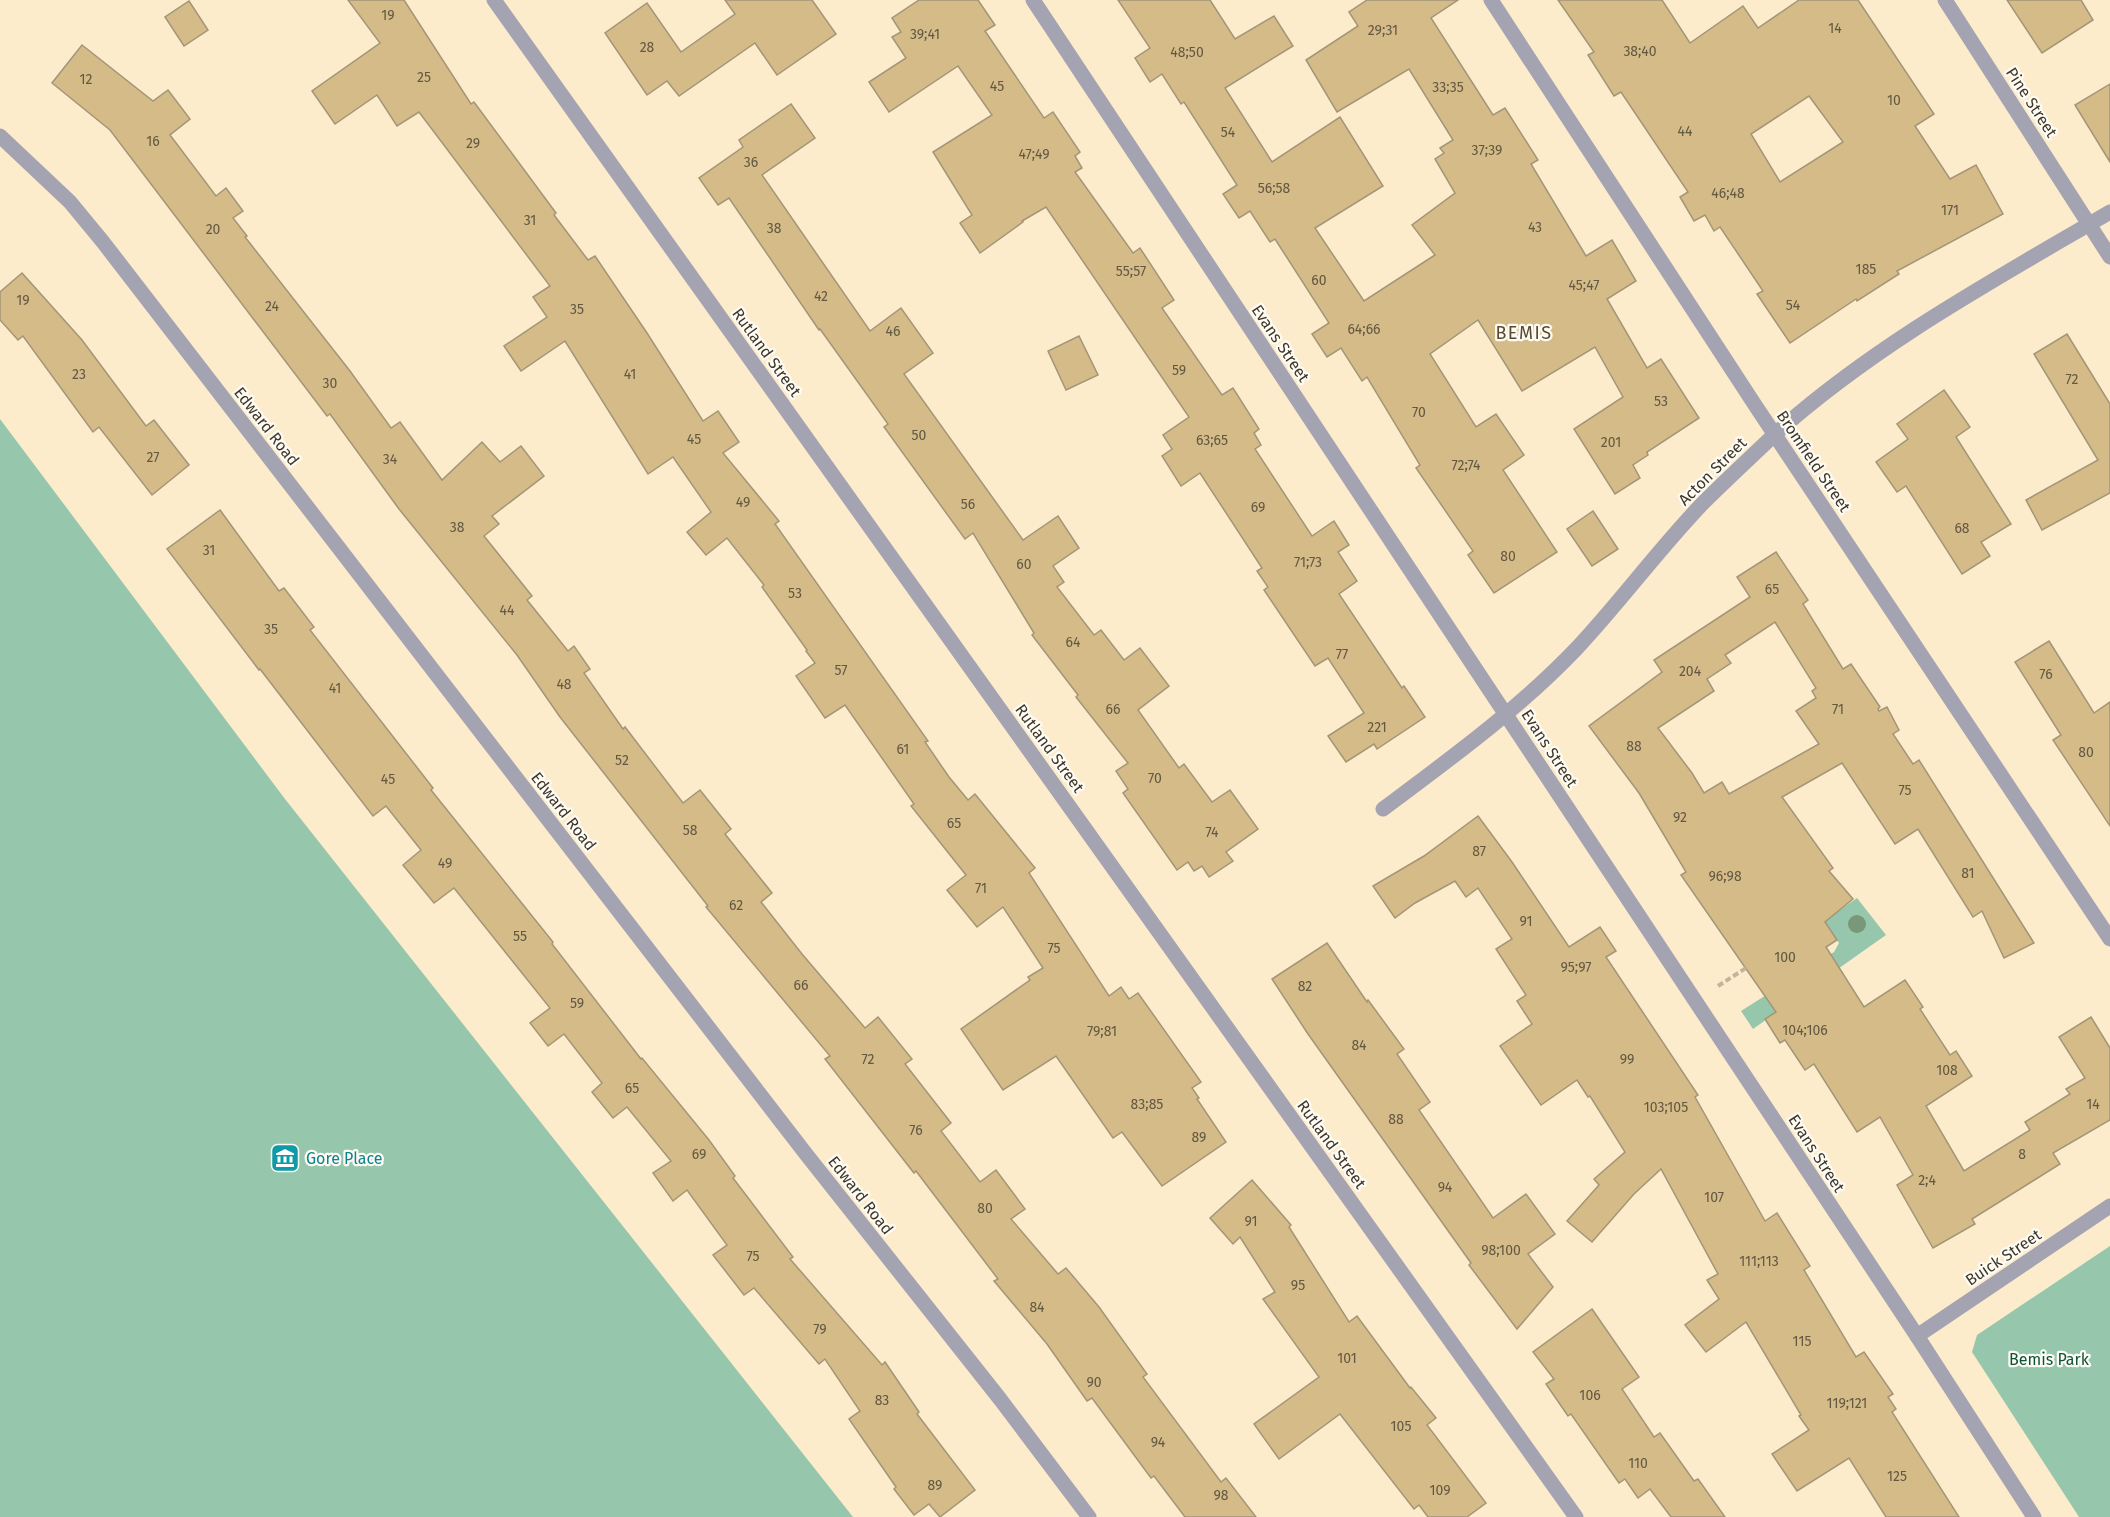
<svg xmlns="http://www.w3.org/2000/svg" width="2110" height="1517" font-family="'Fira Sans',sans-serif">
  <style>
    .green { fill: #96c7ac }
    .building { fill: #d4bb88; stroke: #a39577; stroke-width: 1.5; fill-rule: evenodd }
    .lines { fill: none; stroke-linecap: round; stroke-linejoin: round }
    .path { stroke: #c2b59b; stroke-width: 4; stroke-dasharray: 6 3; stroke-linecap: butt }
    .minor { stroke: #a3a3b1; stroke-width: 15 }
    .tree { fill: #79987a }
    .labels { text-anchor: middle; stroke-width: 4.5; stroke-linejoin: round; paint-order: stroke }
    .number-label { font-size: 14px; fill: #635842 }
    .street-label { font-size: 16px; fill: #3d372a; stroke: #fefbf4 }
    .culture-label { font-size: 16px; fill: #0d838f; stroke: #fefbf4; text-anchor: start }
    .park-label { font-size: 16px; fill: #0d5437; stroke: #fefbf4 }
    .neighbourhood-label { font-size: 18px; letter-spacing: 1.5px; fill: #584b2f; stroke: #fefbf4 }
  </style>
  <rect width="100%" height="100%" fill="#fceccc"/>
  <g class="green">
    <path d="M 0,419 L 285,799 L 853,1517 L 0,1517 Z"/>
    <path d="M 1857,898 L 1886,935 L 1753,1029 L 1741,1011 L 1834,952 L 1839,943 L 1823,922 Z"/>
    <path d="M 2110,1246 L 2110,1517 L 2079,1517 L 1972,1352 L 1977,1335 Z"/>
  </g>
  <g class="building">
    <path d="M 348,0 L 404,0 L 471,104 L 474,102 L 556,213 L 554,215 L 588,260 L 595,256 L 647,333 L 703,421 L 718,411 L 739,442 L 723,453 L 779,521 L 775,524 L 928,741 L 925,742 L 949,777 L 968,800 L 975,794 L 1035,868 L 1029,873 L 1109,996 L 1121,987 L 1129,999 L 1138,993 L 1201,1082 L 1192,1088 L 1199,1098 L 1197,1099 L 1226,1142 L 1162,1186 L 1122,1132 L 1113,1138 L 1056,1056 L 1003,1090 L 961,1029 L 1030,980 L 1028,977 L 1043,968 L 1003,907 L 977,927 L 947,890 L 966,875 L 911,806 L 914,804 L 845,705 L 825,718 L 796,676 L 815,663 L 806,651 L 807,650 L 762,587 L 764,585 L 727,538 L 706,555 L 687,532 L 711,512 L 673,457 L 648,474 L 565,341 L 521,371 L 504,346 L 547,317 L 533,297 L 550,286 L 419,112 L 397,126 L 377,95 L 335,124 L 312,91 L 380,43 Z"/>
    <path d="M 725,0 L 812,0 L 836,34 L 777,75 L 755,43 L 679,96 L 667,81 L 647,95 L 605,33 L 647,3 L 681,52 L 735,14 Z"/>
    <path d="M 919,0 L 978,0 L 995,25 L 985,31 L 1044,118 L 1053,112 L 1080,152 L 1075,156 L 1082,168 L 1075,172 L 1133,253 L 1140,248 L 1174,300 L 1162,308 L 1222,395 L 1233,388 L 1259,429 L 1254,433 L 1261,445 L 1255,449 L 1312,536 L 1334,521 L 1349,545 L 1338,552 L 1357,581 L 1339,594 L 1402,688 L 1404,686 L 1425,717 L 1377,749 L 1374,744 L 1346,762 L 1328,736 L 1364,713 L 1328,658 L 1315,666 L 1264,590 L 1268,587 L 1257,571 L 1262,568 L 1200,473 L 1181,486 L 1162,456 L 1172,449 L 1163,435 L 1189,417 L 1046,207 L 1022,221 L 1023,222 L 980,253 L 960,223 L 972,215 L 933,152 L 992,115 L 958,66 L 889,112 L 869,82 L 906,58 L 892,37 L 901,32 L 892,18 Z"/>
    <path d="M 1118,0 L 1210,0 L 1235,39 L 1274,16 L 1293,46 L 1225,88 L 1272,162 L 1340,117 L 1383,186 L 1315,228 L 1364,301 L 1435,255 L 1412,225 L 1455,193 L 1435,159 L 1444,153 L 1440,148 L 1453,140 L 1409,69 L 1337,112 L 1306,60 L 1358,26 L 1349,12 L 1367,0 L 1458,0 L 1431,18 L 1493,115 L 1505,108 L 1538,160 L 1531,164 L 1586,256 L 1612,240 L 1636,281 L 1607,299 L 1647,368 L 1661,359 L 1699,418 L 1647,452 L 1648,455 L 1633,465 L 1640,478 L 1615,494 L 1574,429 L 1623,397 L 1595,347 L 1522,391 L 1478,320 L 1430,354 L 1476,427 L 1496,414 L 1524,455 L 1503,470 L 1557,552 L 1494,593 L 1468,555 L 1473,551 L 1416,468 L 1420,465 L 1367,377 L 1362,381 L 1341,348 L 1327,357 L 1312,334 L 1329,323 L 1275,239 L 1270,242 L 1250,211 L 1239,218 L 1223,194 L 1237,185 L 1184,102 L 1181,104 L 1162,74 L 1150,82 L 1135,58 L 1150,48 Z"/>
    <path d="M 1558,0 L 1662,0 L 1690,43 L 1743,6 L 1758,28 L 1799,0 L 1858,0 L 1934,114 L 1915,126 L 1950,179 L 1976,165 L 2003,214 L 1897,271 L 1899,274 L 1857,301 L 1856,299 L 1790,343 L 1757,294 L 1763,291 L 1720,227 L 1714,231 L 1705,215 L 1694,221 L 1680,197 L 1688,192 L 1621,92 L 1614,96 L 1588,55 L 1594,52 ZM 1809,96 L 1843,142 L 1780,182 L 1751,134 Z"/>
    <path d="M 2007,0 L 2081,0 L 2093,20 L 2042,53 Z"/>
    <path d="M 189,1 L 208,30 L 184,46 L 165,17 Z"/>
    <path d="M 82,45 L 153,101 L 168,90 L 190,119 L 170,135 L 216,196 L 226,188 L 243,211 L 233,218 L 247,236 L 245,237 L 350,371 L 391,428 L 400,422 L 442,480 L 482,442 L 500,462 L 521,446 L 544,476 L 492,516 L 499,524 L 484,536 L 532,596 L 527,600 L 568,651 L 574,646 L 590,669 L 584,673 L 623,729 L 625,727 L 683,803 L 700,790 L 731,829 L 725,834 L 772,893 L 761,902 L 802,954 L 865,1028 L 878,1017 L 912,1059 L 905,1064 L 951,1123 L 941,1131 L 980,1182 L 996,1170 L 1025,1209 L 1011,1219 L 1058,1274 L 1066,1268 L 1099,1307 L 1147,1374 L 1143,1377 L 1221,1482 L 1226,1478 L 1256,1517 L 1185,1517 L 1154,1476 L 1151,1478 L 1092,1398 L 1087,1401 L 1047,1344 L 994,1281 L 998,1279 L 916,1171 L 914,1173 L 825,1059 L 830,1056 L 706,907 L 708,906 L 560,717 L 517,655 L 399,509 L 330,414 L 327,416 L 110,130 L 52,83 Z"/>
    <path d="M 2110,84 L 2110,162 L 2075,105 Z"/>
    <path d="M 791,104 L 815,138 L 762,175 L 870,331 L 901,308 L 933,353 L 904,374 L 1023,540 L 1058,516 L 1079,548 L 1053,566 L 1064,582 L 1057,587 L 1094,635 L 1101,630 L 1124,660 L 1140,648 L 1169,686 L 1138,710 L 1179,768 L 1184,764 L 1212,802 L 1230,790 L 1258,829 L 1226,852 L 1233,861 L 1209,877 L 1202,866 L 1194,871 L 1188,862 L 1177,870 L 1123,793 L 1128,789 L 1116,771 L 1128,763 L 1076,697 L 1078,695 L 1032,635 L 1034,633 L 973,533 L 965,539 L 884,427 L 888,424 L 820,329 L 819,330 L 729,198 L 718,205 L 699,178 L 743,147 L 739,140 Z"/>
    <path d="M 22,273 L 82,340 L 146,426 L 154,420 L 189,465 L 152,495 L 99,427 L 93,432 L 23,336 L 18,340 L 0,320 L 0,292 Z"/>
    <path d="M 2067,334 L 2110,404 L 2110,493 L 2042,530 L 2026,500 L 2098,460 L 2034,354 Z"/>
    <path d="M 1079,336 L 1098,375 L 1066,390 L 1048,351 Z"/>
    <path d="M 1944,390 L 1970,427 L 1956,437 L 2011,524 L 1981,542 L 1990,556 L 1962,574 L 1906,486 L 1897,492 L 1876,462 L 1908,439 L 1897,424 Z"/>
    <path d="M 220,510 L 279,591 L 284,588 L 314,627 L 310,630 L 433,788 L 431,790 L 553,942 L 552,944 L 641,1059 L 642,1058 L 709,1140 L 735,1176 L 733,1178 L 793,1257 L 790,1259 L 882,1365 L 885,1362 L 919,1412 L 917,1414 L 975,1490 L 940,1517 L 929,1504 L 914,1515 L 894,1489 L 896,1487 L 849,1419 L 860,1411 L 825,1359 L 819,1364 L 754,1288 L 744,1295 L 713,1255 L 727,1245 L 687,1190 L 673,1201 L 653,1173 L 671,1161 L 627,1107 L 613,1118 L 592,1092 L 602,1083 L 564,1034 L 548,1046 L 530,1023 L 550,1008 L 454,888 L 434,903 L 403,865 L 421,850 L 386,806 L 373,816 L 260,669 L 259,670 L 167,549 Z"/>
    <path d="M 1593,511 L 1618,549 L 1592,566 L 1567,529 Z"/>
    <path d="M 1776,552 L 1808,600 L 1803,604 L 1843,669 L 1851,664 L 1880,707 L 1878,709 L 1879,711 L 1887,707 L 1899,730 L 1893,734 L 1913,764 L 1919,760 L 2034,943 L 2004,958 L 1982,911 L 1973,917 L 1918,829 L 1895,844 L 1842,763 L 1782,797 L 1833,868 L 1829,871 L 1853,899 L 1825,922 L 1837,940 L 1826,947 L 1864,1007 L 1905,980 L 1923,1007 L 1920,1009 L 1950,1055 L 1956,1051 L 1972,1076 L 1926,1106 L 1964,1171 L 2030,1130 L 2025,1122 L 2070,1094 L 2066,1089 L 2085,1078 L 2059,1037 L 2091,1017 L 2110,1048 L 2110,1120 L 2053,1153 L 2060,1164 L 1972,1219 L 1975,1224 L 1933,1248 L 1897,1185 L 1913,1175 L 1880,1117 L 1857,1132 L 1814,1064 L 1805,1070 L 1785,1040 L 1780,1043 L 1765,1019 L 1776,1012 L 1681,875 L 1686,872 L 1639,793 L 1589,726 L 1662,672 L 1654,660 L 1750,597 L 1737,577 ZM 1775,622 L 1816,688 L 1812,691 L 1816,698 L 1796,711 L 1819,744 L 1729,794 L 1722,782 L 1704,793 L 1692,773 L 1658,728 L 1714,691 L 1707,679 L 1731,663 L 1725,655 Z"/>
    <path d="M 2049,641 L 2094,713 L 2110,702 L 2110,826 L 2053,740 L 2061,735 L 2015,662 Z"/>
    <path d="M 1478,816 L 1512,862 L 1569,947 L 1600,927 L 1616,951 L 1606,957 L 1698,1095 L 1695,1097 L 1765,1221 L 1777,1213 L 1810,1266 L 1804,1270 L 1856,1357 L 1864,1352 L 1893,1394 L 1888,1397 L 1896,1409 L 1892,1412 L 1959,1517 L 1886,1517 L 1849,1458 L 1797,1491 L 1772,1454 L 1809,1430 L 1799,1416 L 1801,1415 L 1746,1322 L 1706,1352 L 1685,1325 L 1719,1299 L 1707,1280 L 1718,1274 L 1661,1169 L 1634,1194 L 1592,1242 L 1567,1221 L 1599,1185 L 1594,1179 L 1625,1152 L 1590,1096 L 1588,1097 L 1577,1080 L 1541,1105 L 1500,1046 L 1532,1024 L 1517,1001 L 1526,995 L 1496,949 L 1512,939 L 1478,888 L 1466,897 L 1455,881 L 1415,903 L 1395,918 L 1373,886 L 1424,856 Z"/>
    <path d="M 1327,943 L 1367,1002 L 1368,1000 L 1404,1049 L 1397,1054 L 1430,1102 L 1419,1110 L 1493,1218 L 1526,1194 L 1555,1234 L 1528,1254 L 1553,1287 L 1517,1329 L 1469,1265 L 1471,1263 L 1308,1034 L 1272,979 Z"/>
    <path d="M 1252,1180 L 1291,1225 L 1289,1227 L 1349,1322 L 1357,1316 L 1410,1388 L 1411,1387 L 1436,1418 L 1427,1425 L 1486,1503 L 1467,1517 L 1428,1517 L 1419,1505 L 1414,1509 L 1340,1414 L 1279,1459 L 1254,1424 L 1319,1377 L 1263,1299 L 1275,1292 L 1240,1237 L 1233,1244 L 1210,1218 Z"/>
    <path d="M 1592,1309 L 1639,1377 L 1622,1389 L 1654,1437 L 1660,1433 L 1694,1481 L 1698,1479 L 1725,1517 L 1671,1517 L 1650,1489 L 1638,1498 L 1625,1479 L 1619,1483 L 1571,1414 L 1568,1416 L 1546,1384 L 1554,1379 L 1533,1352 Z"/>
  </g>
  <g class="lines">
    <path class="path" d="M 1718,986 L 1746,968"/>
    <g class="minor">
      <path d="M 494,0 L 1576,1517"/>
      <path d="M 1033,0 L 1917,1336 L 2034,1517"/>
      <path d="M 1491,0 L 1755,405 L 2110,939"/>
      <path d="M 1945,0 L 2110,257"/>
      <path d="M 0,136 L 70,202 L 103,242 L 806,1154 L 1000,1399 L 1089,1517"/>
      <path d="M 1383,809 C 1450,759 1519,709 1577,648 C 1620,602 1658,550 1702,504 C 1725,481 1750,458 1774,435 C 1874,345 1994,280 2110,212"/>
      <path d="M 1917,1336 L 2110,1206"/>
    </g>
  </g>
  <circle class="tree" cx="1857" cy="924" r="9"/>
  <defs>
    <g id="museum-square" transform="scale(1.5)"><rect x="-9" y="-9" width="18" height="18" rx="4" fill="#0f9aa8" stroke="#fefbf4"/><path d="M0-6L6-3V-2H-6V-3ZM-5-1h2V3h-2ZM-1-1h2V3h-2ZM3-1h2V3H3ZM-6 4H6V6H-6Z" fill="#fff"/></g>
  </defs>
  <g fill-rule="evenodd">
    <use href="#museum-square" x="285" y="1158"/>
  </g>
  <g class="labels">
    <g class="number-label">
      <text x="388" y="20">19</text>
      <text x="1835" y="33">14</text>
      <text x="1383" y="35">29;31</text>
      <text x="925" y="39">39;41</text>
      <text x="647" y="52">28</text>
      <text x="1640" y="56">38;40</text>
      <text x="1187" y="57">48;50</text>
      <text x="424" y="82">25</text>
      <text x="86" y="84">12</text>
      <text x="997" y="91">45</text>
      <text x="1448" y="92">33;35</text>
      <text x="1894" y="105">10</text>
      <text x="1685" y="136">44</text>
      <text x="1228" y="137">54</text>
      <text x="153" y="146">16</text>
      <text x="473" y="148">29</text>
      <text x="1487" y="155">37;39</text>
      <text x="1034" y="159">47;49</text>
      <text x="751" y="167">36</text>
      <text x="1274" y="193">56;58</text>
      <text x="1728" y="198">46;48</text>
      <text x="1950" y="215">171</text>
      <text x="530" y="225">31</text>
      <text x="1535" y="232">43</text>
      <text x="774" y="233">38</text>
      <text x="213" y="234">20</text>
      <text x="1866" y="274">185</text>
      <text x="1131" y="276">55;57</text>
      <text x="1319" y="285">60</text>
      <text x="1584" y="290">45;47</text>
      <text x="821" y="301">42</text>
      <text x="23" y="305">19</text>
      <text x="1793" y="310">54</text>
      <text x="272" y="311">24</text>
      <text x="577" y="314">35</text>
      <text x="1364" y="334">64;66</text>
      <text x="893" y="336">46</text>
      <text x="1179" y="375">59</text>
      <text x="79" y="379">23</text>
      <text x="630" y="379">41</text>
      <text x="2072" y="384">72</text>
      <text x="330" y="388">30</text>
      <text x="1661" y="406">53</text>
      <text x="1419" y="417">70</text>
      <text x="919" y="440">50</text>
      <text x="694" y="444">45</text>
      <text x="1212" y="445">63;65</text>
      <text x="1611" y="447">201</text>
      <text x="153" y="462">27</text>
      <text x="390" y="464">34</text>
      <text x="1466" y="470">72;74</text>
      <text x="743" y="507">49</text>
      <text x="968" y="509">56</text>
      <text x="1258" y="512">69</text>
      <text x="457" y="532">38</text>
      <text x="1962" y="533">68</text>
      <text x="209" y="555">31</text>
      <text x="1508" y="561">80</text>
      <text x="1308" y="567">71;73</text>
      <text x="1024" y="569">60</text>
      <text x="1772" y="594">65</text>
      <text x="795" y="598">53</text>
      <text x="507" y="615">44</text>
      <text x="271" y="634">35</text>
      <text x="1073" y="647">64</text>
      <text x="1342" y="659">77</text>
      <text x="841" y="675">57</text>
      <text x="1690" y="676">204</text>
      <text x="2046" y="679">76</text>
      <text x="564" y="689">48</text>
      <text x="335" y="693">41</text>
      <text x="1113" y="714">66</text>
      <text x="1838" y="714">71</text>
      <text x="1377" y="732">221</text>
      <text x="1634" y="751">88</text>
      <text x="903" y="754">61</text>
      <text x="2086" y="757">80</text>
      <text x="622" y="765">52</text>
      <text x="1155" y="783">70</text>
      <text x="388" y="784">45</text>
      <text x="1905" y="795">75</text>
      <text x="1680" y="822">92</text>
      <text x="954" y="828">65</text>
      <text x="690" y="835">58</text>
      <text x="1212" y="837">74</text>
      <text x="1479" y="856">87</text>
      <text x="445" y="868">49</text>
      <text x="1968" y="878">81</text>
      <text x="1725" y="881">96;98</text>
      <text x="981" y="893">71</text>
      <text x="736" y="910">62</text>
      <text x="1526" y="926">91</text>
      <text x="520" y="941">55</text>
      <text x="1054" y="953">75</text>
      <text x="1785" y="962">100</text>
      <text x="1576" y="972">95;97</text>
      <text x="801" y="990">66</text>
      <text x="1305" y="991">82</text>
      <text x="577" y="1008">59</text>
      <text x="1805" y="1035">104;106</text>
      <text x="1102" y="1036">79;81</text>
      <text x="1359" y="1050">84</text>
      <text x="868" y="1064">72</text>
      <text x="1627" y="1064">99</text>
      <text x="1947" y="1075">108</text>
      <text x="632" y="1093">65</text>
      <text x="1147" y="1109">83;85</text>
      <text x="2093" y="1109">14</text>
      <text x="1666" y="1112">103;105</text>
      <text x="1396" y="1124">88</text>
      <text x="916" y="1135">76</text>
      <text x="1199" y="1142">89</text>
      <text x="699" y="1159">69</text>
      <text x="2022" y="1159">8</text>
      <text x="1927" y="1185">2;4</text>
      <text x="1445" y="1192">94</text>
      <text x="1714" y="1202">107</text>
      <text x="985" y="1213">80</text>
      <text x="1251" y="1226">91</text>
      <text x="1501" y="1255">98;100</text>
      <text x="753" y="1261">75</text>
      <text x="1759" y="1266">111;113</text>
      <text x="1298" y="1290">95</text>
      <text x="1037" y="1312">84</text>
      <text x="820" y="1334">79</text>
      <text x="1802" y="1346">115</text>
      <text x="1347" y="1363">101</text>
      <text x="1094" y="1387">90</text>
      <text x="1590" y="1400">106</text>
      <text x="882" y="1405">83</text>
      <text x="1847" y="1408">119;121</text>
      <text x="1401" y="1431">105</text>
      <text x="1158" y="1447">94</text>
      <text x="1638" y="1468">110</text>
      <text x="1897" y="1481">125</text>
      <text x="935" y="1490">89</text>
      <text x="1440" y="1495">109</text>
      <text x="1221" y="1500">98</text>
    </g>
    <g class="street-label">
      <text transform="translate(2032 102) rotate(57)" y="6">Pine Street</text>
      <text transform="translate(1281 343) rotate(56)" y="6">Evans Street</text>
      <text transform="translate(767 352) rotate(54)" y="6">Rutland Street</text>
      <text transform="translate(267 426) rotate(52)" y="6">Edward Road</text>
      <text transform="translate(1814 461) rotate(56)" y="6">Bromfield Street</text>
      <text transform="translate(1712 471) rotate(-45)" y="6">Acton Street</text>
      <text transform="translate(1050 748) rotate(54)" y="6">Rutland Street</text>
      <text transform="translate(1550 748) rotate(57)" y="6">Evans Street</text>
      <text transform="translate(564 811) rotate(52)" y="6">Edward Road</text>
      <text transform="translate(1332 1144) rotate(54)" y="6">Rutland Street</text>
      <text transform="translate(1817 1153) rotate(57)" y="6">Evans Street</text>
      <text transform="translate(861 1195) rotate(52)" y="6">Edward Road</text>
      <text transform="translate(2003 1257) rotate(-34)" y="6">Buick Street</text>
    </g>
    <g class="culture-label">
      <text x="306" y="1164">Gore Place</text>
    </g>
    <g class="park-label">
      <text x="2049" y="1365">Bemis Park</text>
    </g>
    <g class="neighbourhood-label">
      <text x="1524" y="339">BEMIS</text>
    </g>
  </g>
</svg>
